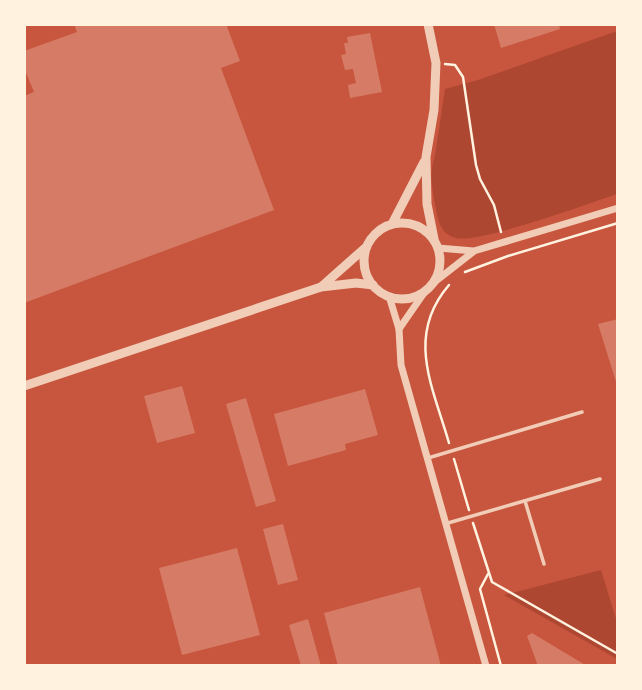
<svg xmlns="http://www.w3.org/2000/svg" width="642" height="690" font-family="Helvetica,sans-serif">
  <style>
    .green { fill: #ae4732 }
    .building { fill: #d67c66 }
    .lines { fill: none; stroke-linecap: round; stroke-linejoin: round }
    .path { stroke: #fff3e0; stroke-width: 2.5 }
    .service { stroke: #f1ccb7; stroke-width: 3.5 }
    .minor { stroke: #f1ccb7; stroke-width: 7 }
    .tertiary { stroke: #f1ccb7; stroke-width: 9 }
  </style>
  <rect width="100%" height="100%" fill="#c8553d"/>
  <g class="green">
    <path d="M 617,31 L 617,194 C 590,203 478,244 456,238 C 439,234 438,218 435,204 C 432,187 429,172 435,156 L 445,89 L 478,80 Z"/>
    <path d="M 601,570 L 617,622 L 617,659 L 504,595 Z"/>
  </g>
  <g class="building">
    <path d="M 74,24 L 226,24 L 240,61 L 221,68 L 274,210 L 24,303 L 24,96 L 34,92 L 24,68 L 24,51 L 77,32 Z"/>
    <path d="M 494,24 L 559,24 L 560,29 L 501,48 Z"/>
    <path d="M 370,33 L 382,92 L 350,98 L 348,85 L 356,83 L 353,69 L 345,70 L 341,55 L 346,54 L 344,43 L 348,43 L 347,37 Z"/>
    <path d="M 618,319 L 618,385 L 617,385 L 598,324 Z"/>
    <path d="M 182,386 L 195,433 L 157,443 L 144,396 Z"/>
    <path d="M 365,389 L 378,435 L 345,444 L 346,450 L 288,466 L 274,414 Z"/>
    <path d="M 246,398 L 276,501 L 256,507 L 226,404 Z"/>
    <path d="M 283,524 L 298,580 L 278,585 L 263,529 Z"/>
    <path d="M 237,548 L 260,635 L 182,655 L 159,568 Z"/>
    <path d="M 420,587 L 441,666 L 338,666 L 324,613 Z"/>
    <path d="M 308,619 L 321,666 L 301,666 L 289,625 Z"/>
    <path d="M 532,633 L 587,666 L 538,666 L 527,636 Z"/>
  </g>
  <g class="lines">
    <g class="path">
      <path d="M 445,64 L 455,65 L 463,77 L 476,165 L 480,179 L 494,205 L 501,232"/>
      <path d="M 465,272 L 508,256 L 618,223"/>
      <path d="M 449,285 C 405,336 433,387 449,443"/>
      <path d="M 454,459 L 469,510"/>
      <path d="M 473,523 L 492,582 L 618,654"/>
      <path d="M 488,574 L 480,589 L 501,666"/>
    </g>
    <g class="service">
      <path d="M 428,458 L 582,412"/>
      <path d="M 525,501 L 544,564"/>
      <path d="M 448,523 L 600,479"/>
    </g>
    <g class="minor">
      <path d="M 438,248 L 474,251 L 618,208"/>
      <path d="M 432,284 L 473,252"/>
      <path d="M 389,296 L 399,329 L 401,365 L 486,666"/>
      <path d="M 399,329 L 426,290"/>
    </g>
    <g class="tertiary">
      <path d="M 428,24 L 436,63 L 434,110 L 426,157 L 427,204 L 434,239"/>
      <circle cx="402" cy="261" r="38"/>
      <path d="M 392,224 L 424,162"/>
      <path d="M 321,287 L 365,248"/>
      <path d="M 24,386 L 321,287 L 356,283 L 373,285"/>
    </g>
  </g>
  <rect width="642" height="690" fill="none" stroke="#fff3e0" stroke-width="52"/>
</svg>
